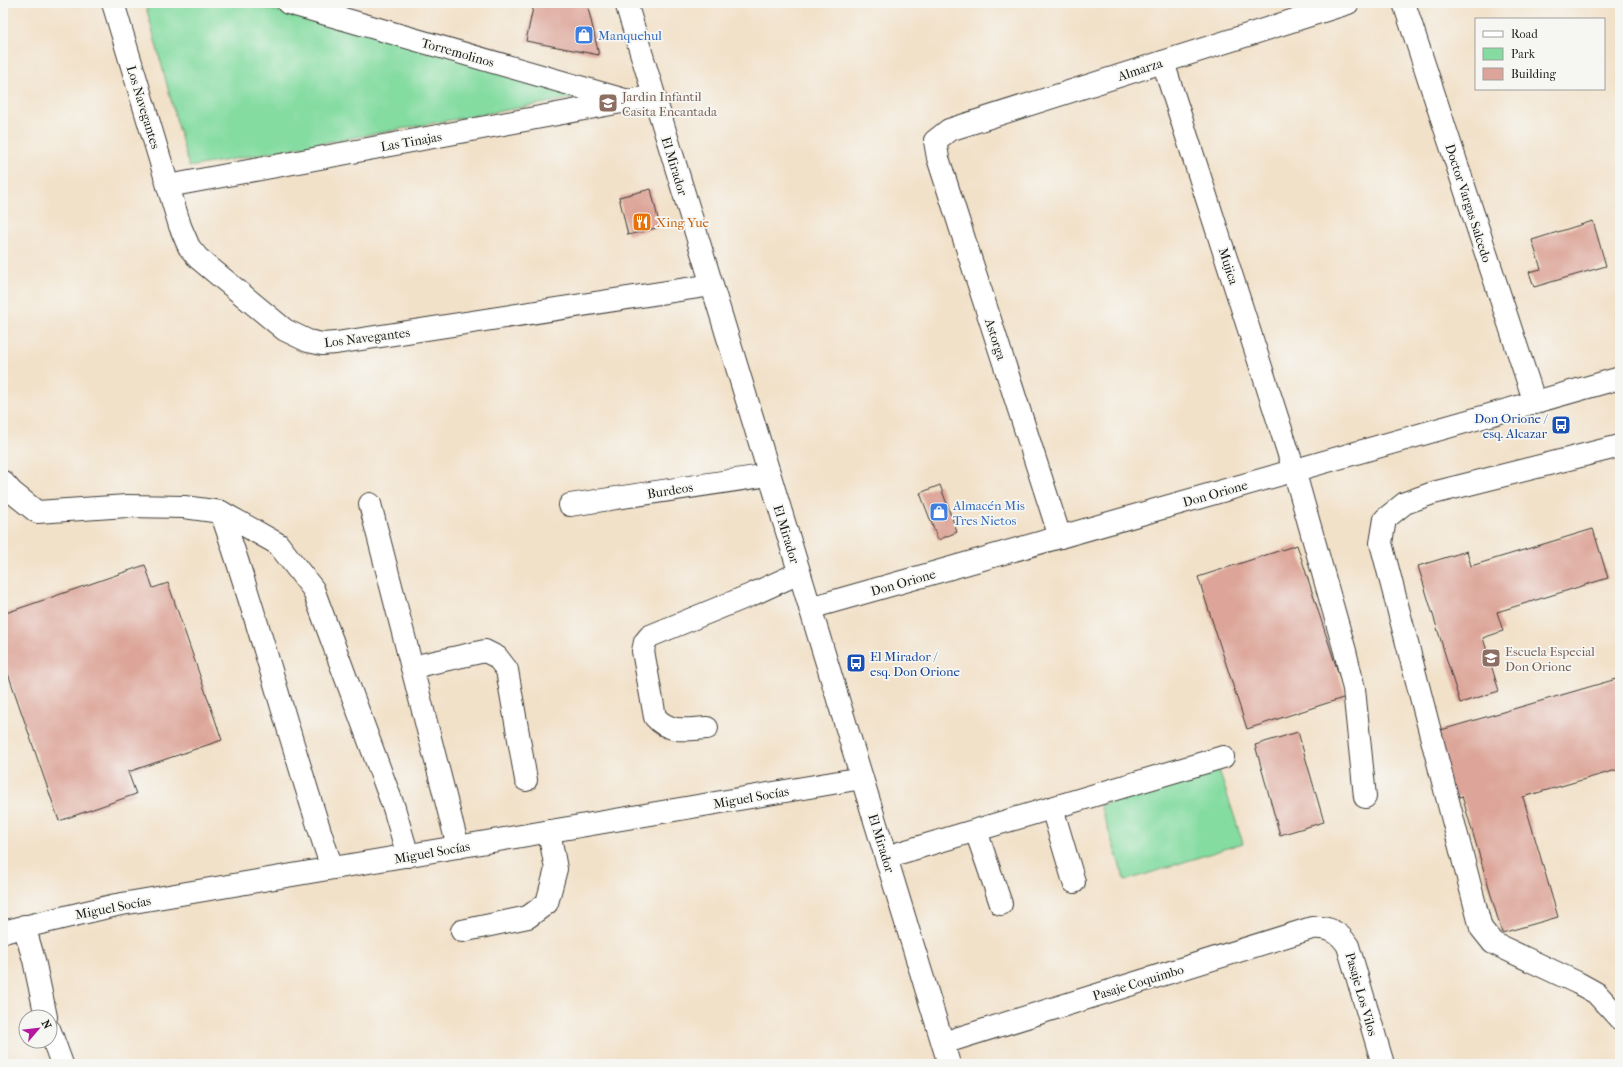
<svg xmlns="http://www.w3.org/2000/svg" width="1623" height="1067" font-family="'IM FELL French Canon',serif">
  <style>
    .green { fill: #84dca1; stroke: #507c5e }
    .building { fill: #dda599 }
    .lines { fill: none; stroke-linecap: round; stroke-linejoin: round }
    .minor-casing { stroke: #3c3a36; stroke-width: 24 }
    .major-casing { stroke: #3c3a36; stroke-width: 24 }
    .minor { stroke: #fff; stroke-width: 22 }
    .major { stroke: #fff; stroke-width: 22 }
    .labels { text-anchor: middle; stroke-width: 3.5; stroke-linejoin: round; paint-order: stroke }
    .shop-label { font-size: 13px; fill: #366cbe; stroke: #f6f6f2; text-anchor: start }
    .street-label { font-size: 13px; fill: #1c1c1c; stroke: #f6f6f2 }
    .education-label { font-size: 13px; fill: #785e54; stroke: #f6f6f2; text-anchor: start }
    .food-label { font-size: 13px; fill: #c56008; stroke: #f6f6f2; text-anchor: start }
    .transit-label { font-size: 13px; fill: #164399; stroke: #f6f6f2; text-anchor: end }
  </style>
  <rect width="100%" height="100%" fill="#f6f6f2"/>
  <filter id="ink" filterUnits="userSpaceOnUse"><feTurbulence type="fractalNoise" baseFrequency=".025" numOctaves="2"/><feDisplacementMap in="SourceGraphic" scale="8" xChannelSelector="R" yChannelSelector="G"/><feConvolveMatrix kernelMatrix="1 2 1 2 8 2 1 2 1" color-interpolation-filters="sRGB"/></filter>
  <filter id="wash" filterUnits="userSpaceOnUse"><feTurbulence type="fractalNoise" baseFrequency=".012" numOctaves="4" result="noise"/><feDisplacementMap in="SourceGraphic" scale="16" xChannelSelector="R" yChannelSelector="G"/><feGaussianBlur stdDeviation="0.9" result="paint"/><feColorMatrix in="noise" values="0 0 0 0 0 0 0 0 0 0 0 0 0 0 0 0 0 1.4 0 .05"/><feComposite in="paint" operator="in"/></filter>
  <g filter="url(#wash)">
    <rect width="100%" height="100%" fill="#f2e1c9"/>
    <g class="green">
      <path d="M 145,3 L 242,3 L 593,81 L 596,94 L 189,167 Z"/>
      <path d="M 1218,767 L 1243,843 L 1125,881 L 1100,805 Z"/>
    </g>
    <g id="blocks">
      <g class="building">
        <path d="M 534,3 L 587,3 L 599,55 L 526,41 Z"/>
        <path d="M 651,189 L 660,227 L 628,235 L 619,197 Z"/>
        <path d="M 1593,221 L 1606,266 L 1534,287 L 1529,272 L 1541,269 L 1532,240 Z"/>
        <path d="M 940,485 L 957,532 L 938,540 L 920,493 Z"/>
        <path d="M 1593,529 L 1608,578 L 1497,612 L 1503,631 L 1483,638 L 1499,691 L 1460,703 L 1418,566 L 1467,551 L 1471,566 Z"/>
        <path d="M 1297,545 L 1346,697 L 1247,729 L 1198,577 Z"/>
        <path d="M 145,565 L 153,588 L 168,583 L 222,740 L 128,772 L 136,794 L 59,821 L 3,659 L 3,614 Z"/>
        <path d="M 1620,678 L 1620,769 L 1523,797 L 1558,917 L 1502,933 L 1462,796 L 1453,799 L 1434,732 Z"/>
        <path d="M 1298,732 L 1324,822 L 1280,835 L 1255,745 Z"/>
      </g>
    </g>
  </g>
  <g filter="url(#ink)">
    <use href="#blocks" fill-opacity="0" stroke="#3c3a36" stroke-width="1"/>
    <g class="lines">
      <g class="minor-casing">
        <g id="minor">
          <path d="M 113,3 L 180,226 L 189,247 L 198,258 L 285,330 L 308,341 L 322,344 L 336,343 L 712,285"/>
          <path d="M 288,3 L 625,100"/>
          <path d="M 1404,3 L 1535,403"/>
          <path d="M 1163,62 L 1294,470 L 1345,651 L 1354,689 L 1365,797"/>
          <path d="M 168,186 L 654,96"/>
          <path d="M 1620,446 L 1433,493 L 1405,503 L 1385,519 L 1381,543 L 1481,928 L 1493,943 L 1578,983 L 1596,993 L 1620,1019"/>
          <path d="M 3,482 L 12,492 L 37,512 L 127,506 L 184,507 L 221,512 L 278,544 L 313,589 L 394,808 L 408,856"/>
          <path d="M 370,504 L 458,847"/>
          <path d="M 570,505 L 769,475"/>
          <path d="M 221,512 C 262,630 292,750 332,868"/>
          <path d="M 1060,537 L 938,158 L 935,141 L 949,130 L 1348,3"/>
          <path d="M 810,608 L 1620,378"/>
          <path d="M 412,667 L 485,651 L 497,657 L 507,670 L 526,780"/>
          <path d="M 707,728 C 687,729 670,734 655,717 L 643,651 L 645,642 L 650,636 L 753,594 L 799,573"/>
          <path d="M 1052,808 L 1074,882"/>
          <path d="M 976,831 L 1001,904"/>
          <path d="M 886,857 L 1223,757"/>
          <path d="M 24,926 L 34,960 L 46,1017"/>
          <path d="M 462,931 L 528,917 L 547,903 L 556,869 L 549,831"/>
          <path d="M 3,932 L 116,905 L 862,778"/>
          <path d="M 50,1031 L 62,1064"/>
          <path d="M 943,1043 L 1312,928 C 1328,927 1339,931 1348,946 L 1383,1064"/>
        </g>
      </g>
      <g class="major-casing">
        <path id="major" d="M 626,3 L 949,1064"/>
      </g>
      <use href="#minor" class="minor"/>
      <use href="#major" class="major"/>
    </g>
  </g>
  <defs>
    <g id="shop-square" transform="scale(1)"><rect x="-9" y="-9" width="18" height="18" rx="4" fill="#3f7fe0" stroke="#f6f6f2"/><path d="M-5-2.5h2.3a2.7 3.5 0 0 1 5.4 0H5L5.5 6h-11ZM-1.5-2.5h3a1.5 2.3 0 0 0-3 0Z" fill="#fff"/></g>
    <g id="school-square" transform="scale(1)"><rect x="-9" y="-9" width="18" height="18" rx="4" fill="#8d6e63" stroke="#f6f6f2"/><path d="M0-5L7-2L0 1L-7-2ZM-4 1L0 2.5L4 1V4Q0 6-4 4Z" fill="#fff"/></g>
    <g id="restaurant-square" transform="scale(1)"><rect x="-9" y="-9" width="18" height="18" rx="4" fill="#e8710a" stroke="#f6f6f2"/><path d="M-5-6h1v4h1v-4h1v4h1v-4h1v5L-1.5 .5V6h-2V.5L-5-1ZM5-6V6H3V1.5H1.5Q1.5-4 5-6Z" fill="#fff"/></g>
    <g id="bus-square" transform="scale(1)"><rect x="-9" y="-9" width="18" height="18" rx="4" fill="#1a4fb4" stroke="#f6f6f2"/><path d="M-5-6H5V4H4V6H2V4H-2V6H-4V4H-5ZM-3.5-4V0h7V-4ZM-3.5 1.2v1.5H-2V1.2ZM2 1.2v1.5H3.5V1.2Z" fill="#fff"/></g>
  </defs>
  <g fill-rule="evenodd">
    <use href="#shop-square" x="584" y="35"/>
    <use href="#school-square" x="608" y="103"/>
    <use href="#restaurant-square" x="642" y="222"/>
    <use href="#bus-square" x="1561" y="425"/>
    <use href="#shop-square" x="939" y="512"/>
    <use href="#school-square" x="1491" y="658"/>
    <use href="#bus-square" x="856" y="663"/>
  </g>
  <g class="labels">
    <g class="shop-label">
      <text x="598" y="40">Manquehul</text>
      <text x="953" y="510">Almacén Mis<tspan x="953" dy="15">Tres Nietos</tspan></text>
    </g>
    <g class="street-label">
      <text transform="translate(458 52) rotate(16)" y="5">Torremolinos</text>
      <text transform="translate(1140 69) rotate(-18)" y="5">Almarza</text>
      <text transform="translate(144 107) rotate(73)" y="5">Los Navegantes</text>
      <text transform="translate(411 141) rotate(-10)" y="5">Las Tinajas</text>
      <text transform="translate(675 166) rotate(73)" y="5">El Mirador</text>
      <text transform="translate(1469 203) rotate(72)" y="5">Doctor Vargas Salcedo</text>
      <text transform="translate(1229 266) rotate(72)" y="5">Mujica</text>
      <text transform="translate(367 337) rotate(-7)" y="5">Los Navegantes</text>
      <text transform="translate(996 339) rotate(72)" y="5">Astorga</text>
      <text transform="translate(670 490) rotate(-9)" y="5">Burdeos</text>
      <text transform="translate(1215 493) rotate(-16)" y="5">Don Orione</text>
      <text transform="translate(787 534) rotate(73)" y="5">El Mirador</text>
      <text transform="translate(903 582) rotate(-16)" y="5">Don Orione</text>
      <text transform="translate(751 797) rotate(-10)" y="5">Miguel Socías</text>
      <text transform="translate(882 843) rotate(73)" y="5">El Mirador</text>
      <text transform="translate(432 852) rotate(-10)" y="5">Miguel Socías</text>
      <text transform="translate(113 907) rotate(-11)" y="5">Miguel Socías</text>
      <text transform="translate(1138 982) rotate(-17)" y="5">Pasaje Coquimbo</text>
      <text transform="translate(1362 994) rotate(74)" y="5">Pasaje Los Vilos</text>
    </g>
    <g class="education-label">
      <text x="622" y="101">Jardin Infantil<tspan x="622" dy="15">Casita Encantada</tspan></text>
      <text x="1505" y="656">Escuela Especial<tspan x="1505" dy="15">Don Orione</tspan></text>
    </g>
    <g class="food-label">
      <text x="656" y="227">Xing Yue</text>
    </g>
    <g class="transit-label">
      <text x="1547" y="423">Don Orione /<tspan x="1547" dy="15">esq. Alcazar</tspan></text>
      <text x="870" y="661" text-anchor="start">El Mirador /<tspan x="870" dy="15">esq. Don Orione</tspan></text>
    </g>
  </g>
  <rect width="1623" height="1067" fill="none" stroke="#f6f6f2" stroke-width="16"/>
  <rect x="1475" y="18" width="130" height="72" fill="#f6f6f2" stroke="#9f9f9c"/>
  <rect x="1483" y="31" width="20" height="6" fill="#ffffff" stroke="#9f9f9c"/>
  <text x="1511" y="38" font-size="12" fill="#1c1c1c">Road</text>
  <rect x="1483" y="48" width="20" height="12" fill="#84dca1" stroke="#9f9f9c"/>
  <text x="1511" y="58" font-size="12" fill="#1c1c1c">Park</text>
  <rect x="1483" y="68" width="20" height="12" fill="#dda599" stroke="#9f9f9c"/>
  <text x="1511" y="78" font-size="12" fill="#1c1c1c">Building</text>
  <g transform="translate(38 1029) rotate(62)"><circle r="19" fill="#f6f6f2" stroke="#9f9f9c"/>
  <path d="M0-3L7 15L0 10L-7 15Z" fill="#b5179e"/>
  <text y="-6" font-size="11" font-weight="bold" text-anchor="middle" fill="#1c1c1c">N</text>
  </g>
</svg>
